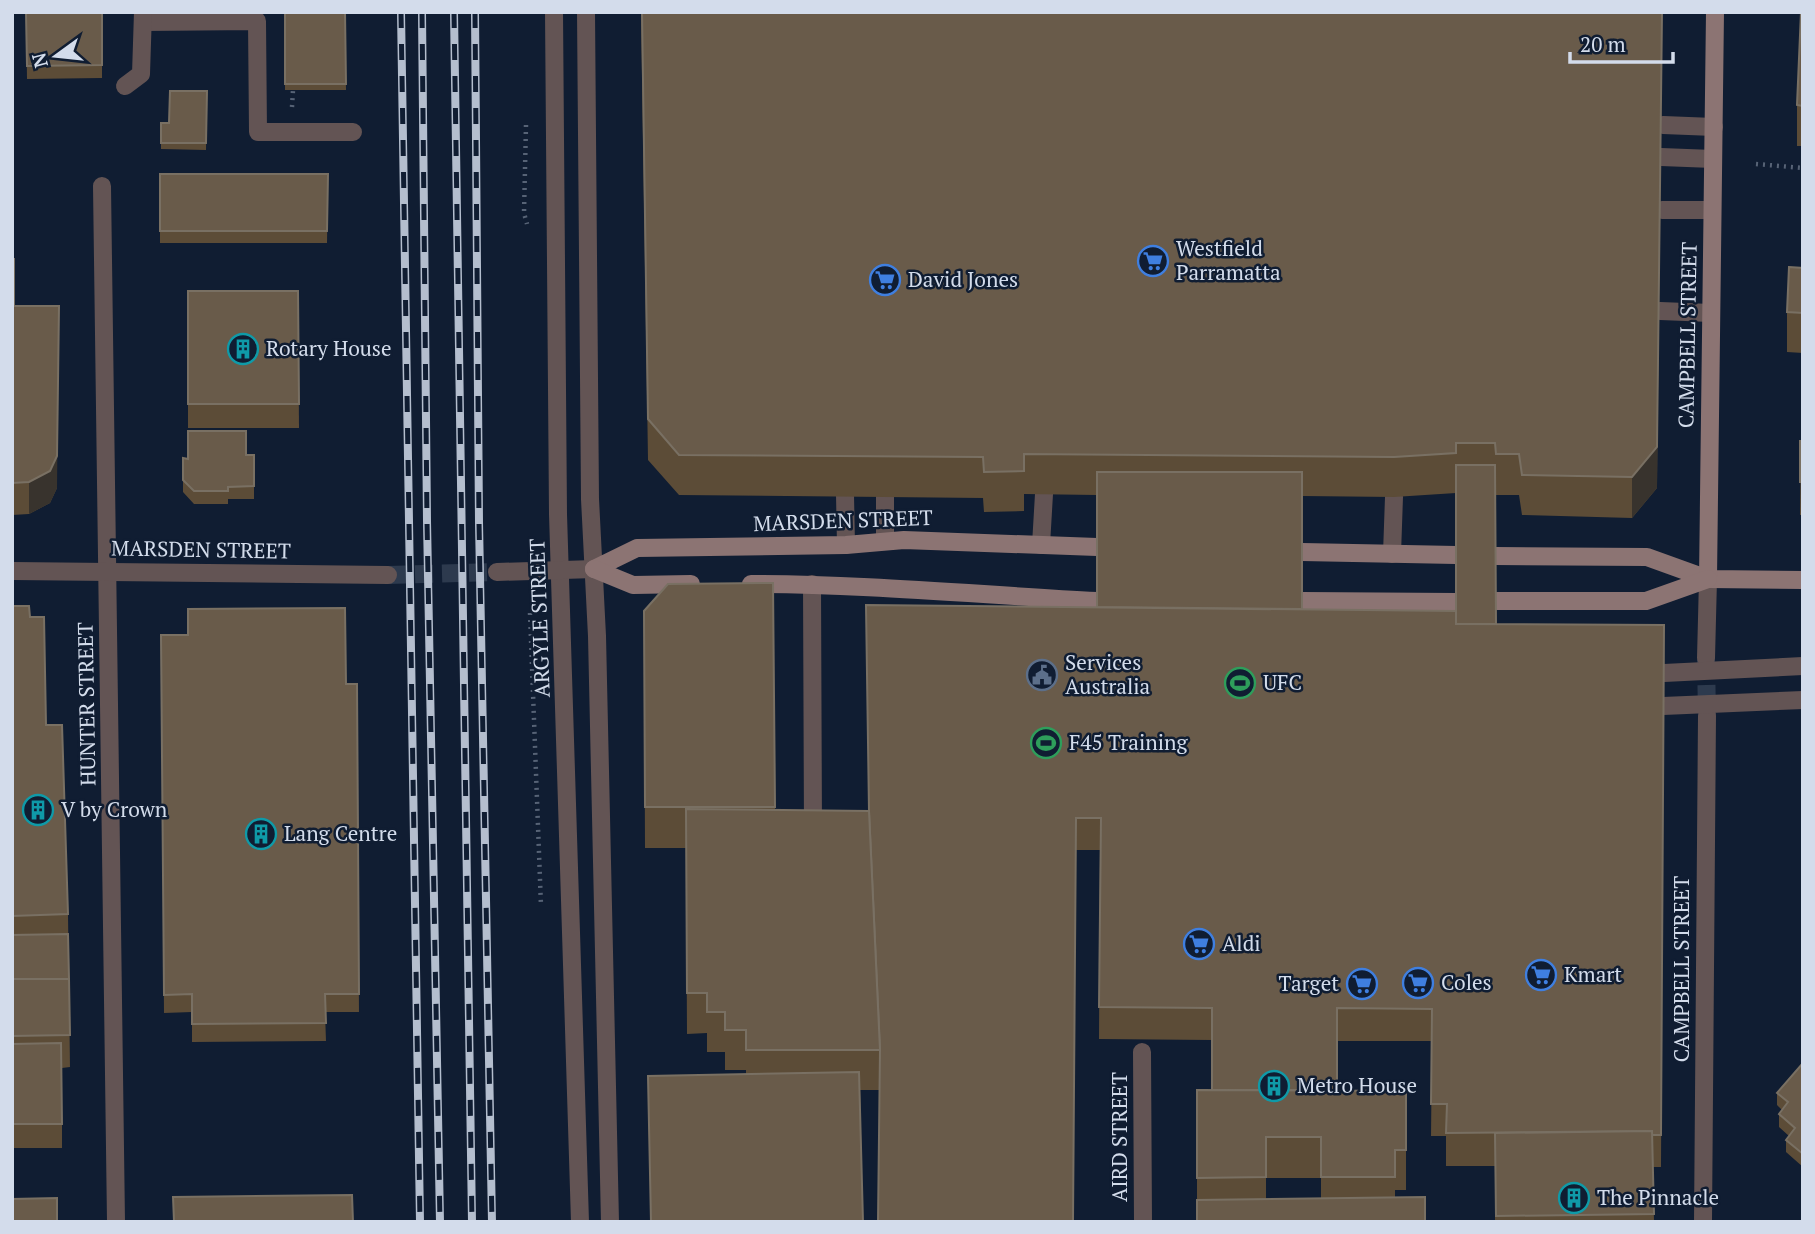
<svg xmlns="http://www.w3.org/2000/svg" width="1815" height="1234" font-family="'PT Serif',serif">
  <style>
    .lines { fill: none; stroke-linecap: round; stroke-linejoin: round }
    .minor-tunnel { stroke: #2d3a4e; stroke-width: 18; stroke-dasharray: 18 9; stroke-linecap: butt }
    .tertiary-tunnel { stroke: #2d3a4e; stroke-width: 18; stroke-dasharray: 18 9; stroke-linecap: butt }
    .path { stroke: #576376; stroke-width: 4.5; stroke-dasharray: 2 5; stroke-linecap: butt }
    .service { stroke: #635454; stroke-width: 18 }
    .minor { stroke: #635454; stroke-width: 18 }
    .tertiary { stroke: #635454; stroke-width: 18 }
    .secondary { stroke: #8c7473; stroke-width: 18 }
    .rail-casing { stroke: #b4bece; stroke-width: 8 }
    .rail { stroke: #101d32; stroke-width: 5; stroke-dasharray: 16; stroke-linecap: butt }
    .service-bridge { stroke: #635454; stroke-width: 18 }
    .wall { fill: #5c4c37; fill-rule: evenodd }
    .shaded-wall { fill: #38332d }
    .building { fill: #695b4a; stroke: #797063; stroke-width: 2 }
    .labels { text-anchor: middle; stroke-width: 5; stroke-linejoin: round; paint-order: stroke }
    .poi-label { font-size: 21px; fill: #d3dceb; stroke: #101d32; text-anchor: start }
    .street-label { font-size: 21px; fill: #d3dceb; stroke: #101d32 }
  </style>
  <rect width="100%" height="100%" fill="#101d32"/>
  <g class="lines">
    <path class="minor-tunnel" d="M 1706,658 L 1707,716"/>
    <path class="tertiary-tunnel" d="M 388,575 L 497,572"/>
    <g class="path">
      <path d="M 292,107 L 293,90"/>
      <path d="M 526,125 L 524,213 L 527,224"/>
      <path d="M 1756,164 L 1803,168"/>
      <path d="M 530,613 L 541,906"/>
    </g>
    <g class="service">
      <path d="M 554,12 L 558,514 L 580,1222"/>
      <path d="M 143,22 L 257,21 L 258,132 L 353,132"/>
      <path d="M 125,86 L 141,74 L 143,12"/>
      <path d="M 1663,125 L 1714,127"/>
      <path d="M 1661,157 L 1713,159"/>
      <path d="M 1662,210 L 1712,210"/>
      <path d="M 1660,311 L 1711,313"/>
      <path d="M 845,495 L 846,545"/>
      <path d="M 885,495 L 885,541"/>
      <path d="M 1041,545 L 1044,494"/>
      <path d="M 1392,554 L 1394,497"/>
      <path d="M 812,584 L 813,832"/>
    </g>
    <g class="minor">
      <path d="M 586,12 L 590,499 L 597,636 L 610,1222"/>
      <path d="M 102,186 L 116,1222"/>
      <path d="M 1706,658 L 1708,579"/>
      <path d="M 1703,1222 L 1707,716"/>
    </g>
    <g class="tertiary">
      <path d="M 12,571 L 388,575"/>
      <path d="M 497,572 L 594,569"/>
      <path d="M 1142,1052 L 1143,1222"/>
    </g>
    <g class="secondary">
      <path d="M 1302,552 L 1456,555"/>
      <path d="M 1495,556 L 1647,557 L 1708,579 L 1803,580"/>
      <path d="M 594,569 L 637,548 L 846,545 L 904,540 L 1097,547"/>
      <path d="M 594,569 L 633,585 L 691,584"/>
      <path d="M 1708,579 L 1715,12"/>
      <path d="M 751,584 C 866,584 981,595 1097,601"/>
      <path d="M 1302,601 L 1456,602"/>
      <path d="M 1495,601 L 1646,601 L 1708,579"/>
    </g>
    <g class="rail-casing">
      <g id="rail">
        <path d="M 401,12 L 420,1222"/>
        <path d="M 422,12 L 427,521 L 440,1222"/>
        <path d="M 454,12 L 472,1222"/>
        <path d="M 475,12 L 479,522 L 492,1222"/>
      </g>
    </g>
    <use href="#rail" class="rail"/>
    <g class="service-bridge">
      <path d="M 1664,673 L 1803,666"/>
      <path d="M 1663,706 L 1803,700"/>
    </g>
  </g>
  <g class="wall">
    <path d="M 26,12 L 102,12 L 102,78 L 27,79 Z"/>
    <path d="M 285,12 L 345,12 L 346,90 L 285,90 Z"/>
    <path d="M 641,12 L 1662,12 L 1657,488 L 1632,518 L 1522,515 L 1519,495 L 1496,495 L 1496,624 L 1664,625 L 1661,1167 L 1653,1167 L 1654,1222 L 1495,1222 L 1495,1166 L 1446,1166 L 1446,1136 L 1431,1136 L 1432,1041 L 1337,1041 L 1337,1090 L 1406,1091 L 1406,1190 L 1395,1190 L 1395,1197 L 1197,1222 L 1197,1090 L 1212,1090 L 1212,1040 L 1099,1039 L 1100,850 L 1076,850 L 880,1090 L 860,1090 L 863,1222 L 651,1222 L 648,1100 L 746,1074 L 746,1070 L 725,1070 L 725,1052 L 707,1052 L 707,1033 L 687,1034 L 686,848 L 645,848 L 644,611 L 773,583 L 775,810 L 868,811 L 1097,607 L 1097,495 L 1024,494 L 1024,511 L 984,512 L 983,498 L 679,495 L 648,460 ZM 1456,493 L 1456,611 L 1302,609 L 1302,496 L 1394,497 ZM 1266,1178 L 1321,1178 L 1321,1198 L 1266,1199 Z"/>
    <path d="M 1803,12 L 1803,146 L 1797,146 L 1797,105 Z"/>
    <path d="M 207,91 L 206,150 L 161,149 L 161,123 L 169,123 Z"/>
    <path d="M 160,174 L 328,174 L 327,243 L 160,243 Z"/>
    <path d="M 12,259 L 14,306 L 57,488 L 50,503 L 29,514 L 12,515 Z"/>
    <path d="M 1803,268 L 1803,353 L 1787,352 L 1787,312 Z"/>
    <path d="M 188,291 L 298,291 L 299,428 L 188,428 Z"/>
    <path d="M 1802,372 L 1803,372 L 1803,515 L 1800,515 Z"/>
    <path d="M 254,455 L 254,499 L 228,499 L 228,504 L 194,504 L 183,492 L 183,458 Z"/>
    <path d="M 12,606 L 30,617 L 46,725 L 68,914 L 70,1067 L 62,1068 L 62,1148 L 12,1148 Z"/>
    <path d="M 161,635 L 346,684 L 357,684 L 359,1012 L 325,1012 L 326,1041 L 192,1042 L 192,1012 L 164,1013 Z"/>
    <path d="M 1803,1063 L 1803,1167 L 1786,1152 L 1786,1140 L 1789,1136 L 1779,1127 L 1779,1114 L 1782,1110 L 1777,1105 L 1777,1093 Z"/>
  </g>
  <g class="shaded-wall">
    <path d="M 1662,12 L 1657,488 L 1632,518 L 1632,477 Z"/>
    <path d="M 59,306 L 57,488 L 50,503 L 29,514 L 29,482 Z"/>
  </g>
  <g class="building">
    <path d="M 26,12 L 102,12 L 102,65 L 27,66 Z"/>
    <path d="M 285,12 L 345,12 L 346,84 L 285,84 Z"/>
    <path d="M 642,12 L 1662,12 L 1657,447 L 1632,477 L 1522,475 L 1519,454 L 1496,454 L 1495,443 L 1456,443 L 1456,453 L 1394,457 L 1024,454 L 1024,471 L 984,472 L 983,457 L 679,455 L 648,419 Z"/>
    <path d="M 1801,12 L 1803,12 L 1803,106 L 1797,105 Z"/>
    <path d="M 170,91 L 207,91 L 206,143 L 161,143 L 161,123 L 169,123 Z"/>
    <path d="M 160,174 L 328,174 L 327,231 L 160,231 Z"/>
    <rect x="12" y="259" width="2" height="47"/>
    <path d="M 1789,267 L 1803,268 L 1803,313 L 1787,312 Z"/>
    <path d="M 188,291 L 298,291 L 299,404 L 188,404 Z"/>
    <path d="M 12,306 L 59,306 L 57,456 L 50,471 L 29,482 L 12,483 Z"/>
    <rect x="1802" y="372" width="1" height="42"/>
    <path d="M 188,431 L 246,431 L 246,455 L 254,455 L 254,486 L 228,487 L 228,491 L 194,491 L 183,480 L 183,458 L 188,459 Z"/>
    <rect x="1800" y="441" width="3" height="41"/>
    <path d="M 1456,465 L 1495,465 L 1496,624 L 1456,624 Z"/>
    <path d="M 1097,472 L 1302,472 L 1302,609 L 1097,607 Z"/>
    <path d="M 773,583 L 775,807 L 645,807 L 644,611 L 668,584 Z"/>
    <path d="M 866,605 L 1456,611 L 1456,624 L 1664,625 L 1661,1135 L 1652,1135 L 1652,1131 L 1446,1133 L 1447,1104 L 1431,1104 L 1432,1009 L 1337,1008 L 1337,1090 L 1212,1090 L 1212,1008 L 1099,1007 L 1101,818 L 1076,818 L 1073,1222 L 878,1222 L 880,1050 L 869,811 Z"/>
    <path d="M 12,606 L 29,606 L 30,617 L 44,617 L 46,725 L 62,725 L 68,914 L 12,916 Z"/>
    <path d="M 345,608 L 346,684 L 357,684 L 359,994 L 325,994 L 326,1023 L 192,1024 L 192,994 L 164,995 L 161,635 L 188,635 L 188,609 Z"/>
    <path d="M 686,809 L 869,811 L 880,1050 L 746,1050 L 746,1030 L 725,1030 L 725,1012 L 707,1012 L 707,993 L 687,993 Z"/>
    <path d="M 68,934 L 69,979 L 12,979 L 12,935 Z"/>
    <path d="M 12,979 L 69,979 L 70,1035 L 12,1036 Z"/>
    <path d="M 61,1043 L 62,1124 L 12,1124 L 12,1044 Z"/>
    <path d="M 1803,1063 L 1803,1154 L 1786,1140 L 1795,1128 L 1779,1114 L 1788,1102 L 1777,1093 Z"/>
    <path d="M 859,1072 L 863,1222 L 651,1222 L 648,1076 Z"/>
    <path d="M 1197,1090 L 1406,1091 L 1406,1150 L 1395,1150 L 1395,1177 L 1321,1177 L 1321,1137 L 1266,1137 L 1266,1177 L 1197,1178 Z"/>
    <path d="M 1652,1131 L 1654,1214 L 1496,1216 L 1495,1133 Z"/>
    <path d="M 352,1195 L 353,1222 L 169,1222 L 174,1221 L 173,1197 Z"/>
    <path d="M 1425,1197 L 1425,1222 L 1197,1222 L 1197,1200 Z"/>
    <path d="M 57,1198 L 57,1222 L 12,1222 L 12,1199 Z"/>
  </g>
  <defs>
    <g id="supermarket-ring" transform="scale(1.575)"><circle r="9.5" fill="#101d32" stroke="#3f7fe0" stroke-width="1.5"/><path d="M-6-5.5h2.5l.6 2H6L4.5 2H-2.5L-4.4-4H-6ZM-1.5 3.2a1.3 1.3 0 1 0 .1 0ZM3 3.2a1.3 1.3 0 1 0 .1 0Z" fill="#3f7fe0"/></g>
    <g id="building-ring" transform="scale(1.575)"><circle r="9.5" fill="#101d32" stroke="#0f9aa8" stroke-width="1.5"/><path d="M-4-6H4V6H1V3H-1V6H-4ZM-2.5-4.3h1.7v1.8h-1.7ZM.8-4.3h1.7v1.8H.8ZM-2.5-1h1.7V.8h-1.7ZM.8-1h1.7V.8H.8Z" fill="#0f9aa8"/></g>
    <g id="civic-ring" transform="scale(1.575)"><circle r="9.5" fill="#101d32" stroke="#5c6f8a" stroke-width="1.5"/><path d="M-.6-6.5H3V-4.5H.6V-3L4-1V1h2V6H-6V1h2V-1L-.6-3ZM-1.2 2.5V6h2.4V2.5Z" fill="#5c6f8a"/></g>
    <g id="stadium-ring" transform="scale(1.575)"><circle r="9.5" fill="#101d32" stroke="#2e9e5b" stroke-width="1.5"/><path d="M0-5a6.5 5 0 1 0 0 10a6.5 5 0 1 0 0-10ZM-3.5-1.8h7v3.6h-7Z" fill="#2e9e5b"/></g>
  </defs>
  <g fill-rule="evenodd">
    <use href="#supermarket-ring" x="1153" y="261"/>
    <use href="#supermarket-ring" x="885" y="280"/>
    <use href="#building-ring" x="243" y="349"/>
    <use href="#civic-ring" x="1042" y="675"/>
    <use href="#stadium-ring" x="1240" y="683"/>
    <use href="#stadium-ring" x="1046" y="743"/>
    <use href="#building-ring" x="38" y="810"/>
    <use href="#building-ring" x="261" y="834"/>
    <use href="#supermarket-ring" x="1199" y="944"/>
    <use href="#supermarket-ring" x="1541" y="975"/>
    <use href="#supermarket-ring" x="1418" y="983"/>
    <use href="#supermarket-ring" x="1362" y="984"/>
    <use href="#building-ring" x="1274" y="1086"/>
    <use href="#building-ring" x="1574" y="1198"/>
  </g>
  <g class="labels">
    <g class="poi-label">
      <text x="1176" y="256">Westfield<tspan x="1176" dy="24">Parramatta</tspan></text>
      <text x="908" y="287">David Jones</text>
      <text x="266" y="356">Rotary House</text>
      <text x="1065" y="670">Services<tspan x="1065" dy="24">Australia</tspan></text>
      <text x="1263" y="690">UFC</text>
      <text x="1069" y="750">F45 Training</text>
      <text x="61" y="817">V by Crown</text>
      <text x="284" y="841">Lang Centre</text>
      <text x="1222" y="951">Aldi</text>
      <text x="1564" y="982">Kmart</text>
      <text x="1441" y="990">Coles</text>
      <text x="1339" y="991" text-anchor="end">Target</text>
      <text x="1297" y="1093">Metro House</text>
      <text x="1597" y="1205">The Pinnacle</text>
    </g>
    <g class="street-label">
      <text transform="translate(1688 335) rotate(-89)" y="7">CAMPBELL STREET</text>
      <text transform="translate(843 521) rotate(-2)" y="7">MARSDEN STREET</text>
      <text transform="translate(201 550) rotate(1)" y="7">MARSDEN STREET</text>
      <text transform="translate(540 618) rotate(-92)" y="7">ARGYLE STREET</text>
      <text transform="translate(87 704) rotate(-91)" y="7">HUNTER STREET</text>
      <text transform="translate(1682 969) rotate(-90)" y="7">CAMPBELL STREET</text>
      <text transform="translate(1120 1137) rotate(-90)" y="7">AIRD STREET</text>
    </g>
  </g>
  <rect width="1815" height="1234" fill="none" stroke="#d3dceb" stroke-width="28"/>
  <g transform="translate(56 56) rotate(255)" stroke="#101d32" stroke-width="5" paint-order="stroke">
  <path d="M0-5L12 26L0 18L-12 26Z" fill="#d3dceb"/>
  <text y="-10" font-size="19" font-weight="bold" text-anchor="middle" fill="#d3dceb">N</text>
  </g>
  <path d="M1570 52v10h103v-10" fill="none" stroke="#d3dceb" stroke-width="3.5"/>
  <text x="1580" y="52" font-size="21" fill="#d3dceb" stroke="#101d32" stroke-width="5" paint-order="stroke">20 m</text>
</svg>
